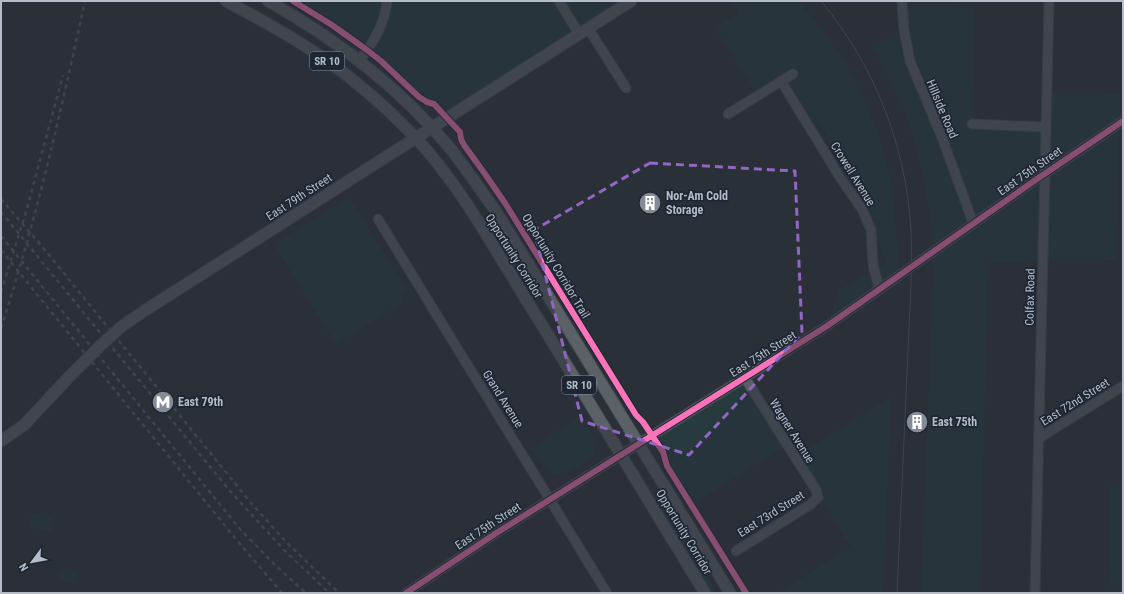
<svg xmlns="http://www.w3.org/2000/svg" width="1124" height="594" font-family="'Roboto Condensed',sans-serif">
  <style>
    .green { fill: #273a3e }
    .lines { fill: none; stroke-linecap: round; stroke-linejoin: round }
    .minor-casing { stroke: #484c53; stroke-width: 11 }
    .major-casing { stroke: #484c55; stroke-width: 13 }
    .minor { stroke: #5a5e66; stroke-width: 9 }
    .major { stroke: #5c6168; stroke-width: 11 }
    .tram { stroke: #595d64; stroke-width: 1 }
    .rail { stroke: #595d64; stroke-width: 2.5; stroke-dasharray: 4 4; stroke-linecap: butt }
    .major-bridge-casing { stroke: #484c55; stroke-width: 13; stroke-linecap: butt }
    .major-bridge { stroke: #5c6168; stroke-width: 11 }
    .cycleway-casing { stroke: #1d2633; stroke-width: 8 }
    .cycleway { stroke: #fb73b8; stroke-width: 6 }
    .marked { fill: none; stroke: #9266c3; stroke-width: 3; stroke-dasharray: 8 5; stroke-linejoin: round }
    .labels { text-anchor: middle; stroke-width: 3.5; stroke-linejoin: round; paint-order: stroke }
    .shield { fill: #1d2633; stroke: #878f9c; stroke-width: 1 }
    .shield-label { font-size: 11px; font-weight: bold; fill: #b4bcc9 }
    .street-label { font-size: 12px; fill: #b4bcc9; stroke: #1d2633 }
    .poi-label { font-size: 12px; font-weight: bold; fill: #b4bcc9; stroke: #1d2633; text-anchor: start }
  </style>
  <rect width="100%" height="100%" fill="#2a3038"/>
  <g class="green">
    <path d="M 293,1 L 631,1 L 447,118 L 434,104 L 427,102 L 419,97 L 381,61 L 354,40 Z"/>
    <path d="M 731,1 L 798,1 C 844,49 876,112 890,178 C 893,193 893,208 895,223 C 896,236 899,253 898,266 C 898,270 896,274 895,278 L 827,326 L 839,290 L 887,262 L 823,127 L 801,114 L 781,81 L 758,95 L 715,28 L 739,13 Z"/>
    <path d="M 903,6 L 975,8 L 972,124 L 1045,127 L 1046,92 L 1120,93 L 1116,260 L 988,262 L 980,593 L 921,593 L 934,250 L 926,190 L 915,142 L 906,115 L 895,90 L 881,63 L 871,45 L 904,30 Z"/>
    <path d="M 349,197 L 407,290 L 400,295 L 404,302 L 336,344 L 274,244 Z"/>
    <path d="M 745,378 L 787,445 L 691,505 L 667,466 L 663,452 L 652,436 Z"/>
    <path d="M 891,397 L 883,593 L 778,593 L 851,547 L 795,457 Z"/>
    <path d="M 580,417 C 585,424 593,433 595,441 C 597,446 595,452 592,456 C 587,462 564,477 557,475 C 546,472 537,457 531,448 Z"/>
    <path d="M 644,475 L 717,593 L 711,593 L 641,477 Z"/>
    <path d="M 1111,483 L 1123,483 L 1123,587 L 1113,590 L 1110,586 L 1111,568 L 1109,568 Z"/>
    <path d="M 32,513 L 53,518 L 51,531 L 50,532 L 29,527 Z"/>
    <path d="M 61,569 L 78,573 L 76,584 L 59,581 L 60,576 L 58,576 L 58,574 L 60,574 Z"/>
  </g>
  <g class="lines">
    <g class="minor-casing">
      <g id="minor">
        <path d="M 559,1 L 579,34"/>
        <path d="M 902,1 L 904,30 L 910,61 L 943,140 L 973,223"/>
        <path d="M 588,28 L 626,88"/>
        <path d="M 360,60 C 373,42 385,24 387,1"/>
        <path d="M 781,81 L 841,179 L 862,209 L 871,230 L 873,265 L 879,288"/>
        <path d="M 728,114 L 793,74"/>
        <path d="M 972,124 L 1045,127"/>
        <path d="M 378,219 L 607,593"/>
        <path d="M 1039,438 L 1123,386"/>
        <path d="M 736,551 L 811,504 L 818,497 L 816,490 L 745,378"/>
        <path d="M 406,593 L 498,532 L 827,326 L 1037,179 L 1123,121"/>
        <path d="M 1035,593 L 1049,1"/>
      </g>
    </g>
    <g class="major-casing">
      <g id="major">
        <path d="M 226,1 C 256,17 286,33 314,52 C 351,76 384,105 415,137 C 460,185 492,245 527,301 C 587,397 645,496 705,593"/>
        <path d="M 268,1 C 336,39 398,86 449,147 C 466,168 481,191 497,213 L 730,593"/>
        <path d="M 121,327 L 144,311 L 631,1"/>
        <path d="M 1,441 L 24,425 L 68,378"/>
      </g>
    </g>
    <use href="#minor" class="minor"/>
    <use href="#major" class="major"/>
    <path class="tram" d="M 821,1 C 875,66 906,146 911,230 C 912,248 911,267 911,285 L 897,593"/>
    <g class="rail">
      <path d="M 1,199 L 45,250 L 251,503 L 286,542 L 339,593"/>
      <path d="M 1,212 L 230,491 L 283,549 L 329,593"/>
      <path d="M 1,236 L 240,529 L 276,566 L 306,593"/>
      <path d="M 1,250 L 235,538 L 282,593"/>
      <path d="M 1,292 L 26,212 L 63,75"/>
      <path d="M 1,328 C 36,221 61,111 85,1"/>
    </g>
    <g class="major-bridge-casing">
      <path id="major-bridge" d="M 68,378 L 100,346 L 121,327"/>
    </g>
    <use href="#major-bridge" class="major-bridge"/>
    <g class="cycleway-casing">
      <g id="cycleway">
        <path d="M 293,1 L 332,25 L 367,50 L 381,61 L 419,97 L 427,102 L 434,104 L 460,132 L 461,139 L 464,145 L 485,174 L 505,203 L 636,415 L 643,422 L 663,452 L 667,466 L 746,593"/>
        <path d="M 406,593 L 498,532 L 827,326 L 1037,179 L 1123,121"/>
      </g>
    </g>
    <use href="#cycleway" class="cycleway"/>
  </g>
  <path d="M0 0H1124V594H0ZM 650,163 L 795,171 L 802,333 L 689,455 L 582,421 L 534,230 Z" fill="#2a3038" fill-opacity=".55" fill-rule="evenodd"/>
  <path class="marked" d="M 650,163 L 795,171 L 802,333 L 689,455 L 582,421 L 534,230 Z"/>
  <defs>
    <g id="building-disc" transform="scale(1.15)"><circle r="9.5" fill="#848b96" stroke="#1d2633"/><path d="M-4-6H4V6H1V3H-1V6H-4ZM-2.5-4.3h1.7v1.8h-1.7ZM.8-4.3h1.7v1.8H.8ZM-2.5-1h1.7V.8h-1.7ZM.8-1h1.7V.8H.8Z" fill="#fff"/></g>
    <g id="metro-disc" transform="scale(1.15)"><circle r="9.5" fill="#848b96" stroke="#1d2633"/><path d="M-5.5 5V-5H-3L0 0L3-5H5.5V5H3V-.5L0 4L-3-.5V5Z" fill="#fff"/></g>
  </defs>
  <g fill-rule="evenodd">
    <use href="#building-disc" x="650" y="203"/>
    <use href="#metro-disc" x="163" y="402"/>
    <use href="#building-disc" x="917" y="422"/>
  </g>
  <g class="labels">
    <g class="shield">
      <rect x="310" y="52" width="34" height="18" rx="3"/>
      <rect x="562" y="376" width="34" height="18" rx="3"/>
    </g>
    <g class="shield-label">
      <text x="327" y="65">SR 10</text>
      <text x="579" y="389">SR 10</text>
    </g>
    <g class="street-label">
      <text transform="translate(942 109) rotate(67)" y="4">Hillside Road</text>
      <text transform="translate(1030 171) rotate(-35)" y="4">East 75th Street</text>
      <text transform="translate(853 174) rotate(58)" y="4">Crowell Avenue</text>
      <text transform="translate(299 197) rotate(-33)" y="4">East 79th Street</text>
      <text transform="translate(514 256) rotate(58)" y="4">Opportunity Corridor</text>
      <text transform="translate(556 266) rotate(59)" y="4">Opportunity Corridor Trail</text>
      <text transform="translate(1030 297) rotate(-89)" y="4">Colfax Road</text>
      <text transform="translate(763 354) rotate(-32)" y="4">East 75th Street</text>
      <text transform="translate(503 399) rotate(58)" y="4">Grand Avenue</text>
      <text transform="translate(1075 402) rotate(-32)" y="4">East 72nd Street</text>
      <text transform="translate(792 431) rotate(58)" y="4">Wagner Avenue</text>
      <text transform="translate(771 514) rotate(-32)" y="4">East 73rd Street</text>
      <text transform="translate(488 526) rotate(-33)" y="4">East 75th Street</text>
      <text transform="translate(684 532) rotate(59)" y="4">Opportunity Corridor</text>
    </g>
    <g class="poi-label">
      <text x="666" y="200">Nor-Am Cold<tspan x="666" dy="14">Storage</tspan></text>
      <text x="178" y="406">East 79th</text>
      <text x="932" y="426">East 75th</text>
    </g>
  </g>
  <rect width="1124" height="594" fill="none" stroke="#b4bcc9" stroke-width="4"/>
  <g transform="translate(32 562) rotate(238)" stroke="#1d2633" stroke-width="3" paint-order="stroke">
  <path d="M0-3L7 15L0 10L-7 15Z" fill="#b4bcc9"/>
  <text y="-6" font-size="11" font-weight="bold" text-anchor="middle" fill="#b4bcc9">N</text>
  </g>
</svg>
